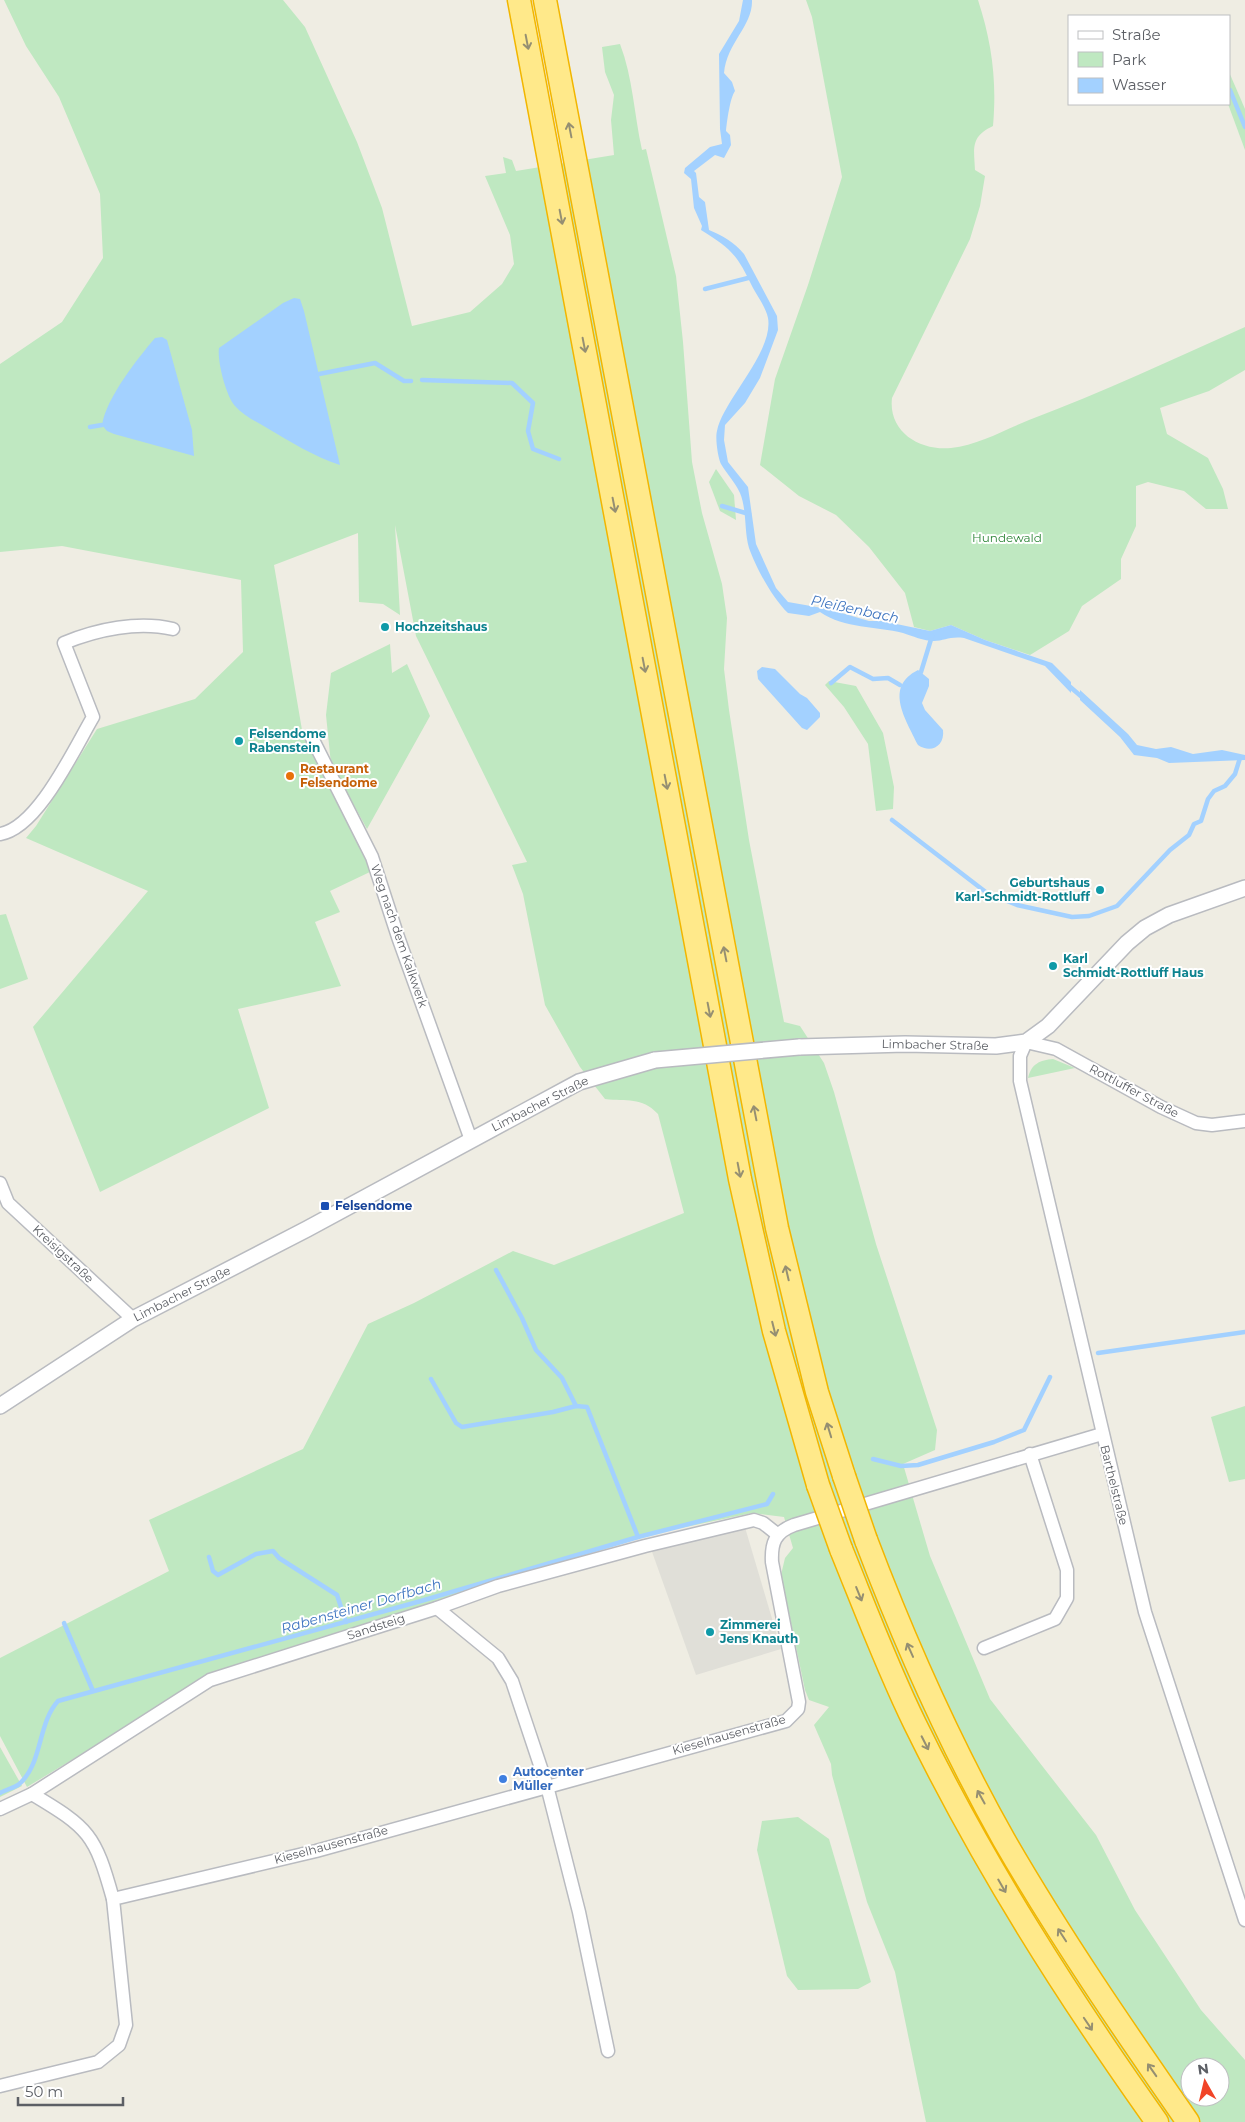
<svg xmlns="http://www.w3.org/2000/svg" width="1245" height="2122" font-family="Montserrat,sans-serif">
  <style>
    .industrial { fill: #e0dfd8 }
    .green { fill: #bfe8c1; fill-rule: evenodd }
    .water { fill: #a3d1ff }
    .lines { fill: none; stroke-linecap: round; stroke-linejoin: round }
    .stream { stroke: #a3d1ff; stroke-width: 4.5 }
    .minor-casing { stroke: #b9bbc0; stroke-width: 15 }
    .tertiary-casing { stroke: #b9bbc0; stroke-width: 18 }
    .motorway-casing { stroke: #f2b600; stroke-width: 25 }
    .minor { stroke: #fff; stroke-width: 12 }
    .tertiary { stroke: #fff; stroke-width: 15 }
    .motorway { stroke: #ffe98a; stroke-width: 22 }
    .tertiary-bridge-casing { stroke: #b9bbc0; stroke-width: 18; stroke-linecap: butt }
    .motorway-bridge-casing { stroke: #f2b600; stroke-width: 25; stroke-linecap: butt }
    .tertiary-bridge { stroke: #fff; stroke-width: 15 }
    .motorway-bridge { stroke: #ffe98a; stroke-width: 22 }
    .oneway { stroke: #958f72 }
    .culture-dot { fill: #0f9aa8; stroke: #fff; stroke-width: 2 }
    .food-dot { fill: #e8710a; stroke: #fff; stroke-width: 2 }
    .transit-dot { fill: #1a4fb4; stroke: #fff; stroke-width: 2 }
    .shop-dot { fill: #3f7fe0; stroke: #fff; stroke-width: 2 }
    .labels { text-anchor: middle; stroke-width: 4; stroke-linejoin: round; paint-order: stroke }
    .park-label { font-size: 12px; fill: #31873b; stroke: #fff }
    .culture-label { font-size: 12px; font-weight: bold; fill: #0d838f; stroke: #fff; text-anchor: start }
    .food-label { font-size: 12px; font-weight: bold; fill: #c56008; stroke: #fff; text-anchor: start }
    .street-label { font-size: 12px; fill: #5c5f65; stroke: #fff }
    .transit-label { font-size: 12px; font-weight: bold; fill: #164399; stroke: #fff; text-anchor: start }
    .shop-label { font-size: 12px; font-weight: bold; fill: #366cbe; stroke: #fff; text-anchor: start }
    .water-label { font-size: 14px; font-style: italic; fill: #3e75c0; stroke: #fff }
  </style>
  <rect width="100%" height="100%" fill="#efede3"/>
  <path class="industrial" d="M 744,1524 L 781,1649 L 696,1675 L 651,1549 Z"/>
  <g class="green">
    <path d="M 4,0 L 283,0 L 305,27 L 357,142 L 382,208 L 412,326 L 470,312 L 502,284 L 514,264 L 510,235 L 485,176 L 506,173 L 503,157 L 512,160 L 516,171 L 614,155 L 611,120 L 614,95 L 605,72 L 602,47 L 620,44 C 633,78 634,114 642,150 L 646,149 L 676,276 L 683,342 L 692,462 L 702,513 L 722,584 L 727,618 L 724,669 L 729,710 L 749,840 L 784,1022 L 800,1026 L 824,1063 L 834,1092 L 876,1244 L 937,1430 L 935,1450 L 903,1464 L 930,1556 L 990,1699 L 1096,1835 L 1135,1910 L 1201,2010 L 1245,2060 L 1245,2122 L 926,2122 L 895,1972 L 867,1902 L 832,1775 L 831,1764 L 814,1725 L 829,1707 L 809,1700 L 805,1690 L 781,1575 L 785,1558 L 793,1548 L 784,1517 L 752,1513 L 638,1537 L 204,1680 L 27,1787 L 0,1736 L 0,1658 L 169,1571 L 149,1520 L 303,1449 L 368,1324 L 414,1303 L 513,1251 L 554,1265 L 684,1213 L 658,1114 C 641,1096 627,1102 605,1099 L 580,1067 L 545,1005 L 523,894 L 512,865 L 527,862 L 416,636 L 395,525 L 400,615 L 383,604 L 359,602 L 358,533 L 274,565 L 302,730 L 372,871 L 330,891 L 340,912 L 315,922 L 341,986 L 238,1009 L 269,1108 L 100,1192 L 33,1027 L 148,891 L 26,838 L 36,826 L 97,729 L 195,699 L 243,652 L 241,580 L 62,546 L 0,552 L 0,364 L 62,322 L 103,258 L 100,194 L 59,97 L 26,46 ZM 1190,2067 L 1220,2067 L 1220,2097 L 1190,2097 Z"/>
    <path d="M 806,0 L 978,0 C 992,43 997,81 993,126 C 970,137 974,148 975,170 L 985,176 L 980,206 L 970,239 L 892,398 C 888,432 920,451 951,448 C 978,445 1004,430 1029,420 C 1103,392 1174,359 1245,327 L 1245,370 L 1209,391 L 1160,408 L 1167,434 L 1208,458 L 1223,489 L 1228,509 L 1206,509 L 1184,491 L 1148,482 L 1136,486 L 1136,526 L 1121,559 L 1121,579 L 1082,606 L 1069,631 L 1030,655 L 985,640 L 951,625 L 930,631 L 914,627 L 905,593 L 869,547 L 836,515 L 799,496 L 760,465 L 775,379 L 808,285 L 842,177 L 812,17 Z"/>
    <path d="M 1229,72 L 1245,109 L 1245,150 L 1228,104 Z"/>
    <path d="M 716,469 L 734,495 L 736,520 L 720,511 L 709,482 Z"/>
    <path d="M 390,644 L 392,673 L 407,664 L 430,716 L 367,829 L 331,764 L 326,715 L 331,673 Z"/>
    <path d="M 829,681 L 856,686 L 883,733 L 894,787 L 893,809 L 876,811 L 868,744 L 844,707 L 825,685 Z"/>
    <path d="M 6,914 L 28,979 L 0,989 L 0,915 Z"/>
    <path d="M 1053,1059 L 1075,1068 L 1028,1078 C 1031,1064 1040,1060 1053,1059 Z"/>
    <path d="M 1245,1406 L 1245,1479 L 1229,1482 L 1211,1417 Z"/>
    <path d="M 0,1747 L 22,1786 L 0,1797 Z"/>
    <path d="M 798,1817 L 829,1839 L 871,1982 L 858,1989 L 798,1990 L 787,1976 L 757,1850 L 762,1821 Z"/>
  </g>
  <g class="water">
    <path d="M 743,0 L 752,0 C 753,26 727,42 724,73 L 732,82 L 735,91 C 730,98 727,121 726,131 L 730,135 L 731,145 L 724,158 L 715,155 L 694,171 L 696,173 L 699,197 L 705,202 L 709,230 C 723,236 734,242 744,254 L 777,316 L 778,330 L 760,378 L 745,403 L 725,425 L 724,440 L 728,462 L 748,487 L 756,544 L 776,588 L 788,602 L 828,609 L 869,621 L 882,621 L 930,631 L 951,625 L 985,640 L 1052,663 L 1071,682 L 1071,693 L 1045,666 L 964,638 C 950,636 944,641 934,641 C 924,641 912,636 903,633 C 876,626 845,629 820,612 L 809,616 L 788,613 C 773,599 756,568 749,548 C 744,531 747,510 740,493 C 735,482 727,474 721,464 C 718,458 715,438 717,431 C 723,400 774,352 768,318 C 766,308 758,297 753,288 C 737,255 732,249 701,230 L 702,226 L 694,208 L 691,179 L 684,173 L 685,168 L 710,147 L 722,144 L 720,129 L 719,54 L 739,21 Z"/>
    <path d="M 294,298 L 300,299 L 304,311 L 340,465 C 313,456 291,442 267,428 C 257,422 244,416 235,406 C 226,396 217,361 219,348 L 283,303 Z"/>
    <path d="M 162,337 L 167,340 L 192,430 L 194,456 L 114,434 L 107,431 L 102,425 C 106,398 138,358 155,338 Z"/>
    <path d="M 762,667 L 775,669 L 800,694 L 807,698 L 820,713 L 820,717 L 807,730 L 802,728 L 758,679 L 757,671 Z"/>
    <path d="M 918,670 L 929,679 L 929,686 L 922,703 L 925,710 L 943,730 C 945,746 931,754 918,745 C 905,718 884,687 918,670 Z"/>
    <path d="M 1080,690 L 1128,734 L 1137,745 L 1156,749 L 1171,747 L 1193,754 L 1222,750 L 1245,755 L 1245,760 L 1169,763 L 1157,758 L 1134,755 L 1120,737 L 1080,700 Z"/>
  </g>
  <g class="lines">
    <g class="stream">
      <path d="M 1230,90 L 1245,127"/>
      <path d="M 705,289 L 752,277"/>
      <path d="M 319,374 L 375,363 L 404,381 L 411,381"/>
      <path d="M 422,380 L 512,383 L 533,403 L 528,431 L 533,449 L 559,459"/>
      <path d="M 90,427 L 102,425"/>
      <path d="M 722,506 L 749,514"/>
      <path d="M 921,672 L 932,636"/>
      <path d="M 831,683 L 850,667 L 873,679 L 888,678 L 900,685"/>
      <path d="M 1068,685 L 1083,698"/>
      <path d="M 892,820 L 987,893 L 1017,905 L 1072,917 L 1089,916 L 1117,906 L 1170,850 L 1189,835 L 1194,824 L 1201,821 L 1208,799 L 1214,791 L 1225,786 L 1235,774 L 1240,758"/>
      <path d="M 496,1270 L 522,1318 L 536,1350 L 562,1378 L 576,1406"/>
      <path d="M 1098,1353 L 1245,1332"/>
      <path d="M 431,1379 L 456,1423 L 462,1427 L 553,1412 L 576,1406 L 587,1407 L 638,1537"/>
      <path d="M 873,1459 L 901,1466 L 918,1465 L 994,1442 L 1024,1430 L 1050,1377"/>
      <path d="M 209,1557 L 213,1571 L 218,1575 L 256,1554 L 273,1551 L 279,1558 L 337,1595 L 346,1622"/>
      <path d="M 64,1623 L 93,1691"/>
      <path d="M 0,1793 C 5,1790 13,1788 18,1785 C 43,1765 37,1724 58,1701 L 421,1601 L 638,1537 L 767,1504 L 773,1494"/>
    </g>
    <g class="minor-casing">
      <g id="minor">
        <path d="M 312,738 L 372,857 L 398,937 L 471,1140"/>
        <path d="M 0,834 C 38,828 74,749 93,717 L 64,643 C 98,629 138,621 173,629"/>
        <path d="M 1245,1121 L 1212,1125 L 1196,1123 L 1161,1107 L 1056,1049 L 1026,1042 L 1020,1056 L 1020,1081 L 1145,1612 L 1245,1920"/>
        <path d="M 0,1183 L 8,1203 L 133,1319"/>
        <path d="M 437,1608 L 498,1658 L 512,1681 L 547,1786 L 579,1912 L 608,2051"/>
        <path d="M 984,1648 L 1055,1619 L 1067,1598 L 1067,1570 L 1030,1454"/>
        <path d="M 32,1794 C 89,1828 95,1834 113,1899"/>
        <path d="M 0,1809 L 32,1794 L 210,1680 L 437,1608 L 498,1586 L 645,1546 L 754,1520 L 763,1523 L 777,1534"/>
        <path d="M 0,2086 L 98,2062 L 119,2045 L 126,2025 L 113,1899 L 316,1851 L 786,1721 L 798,1709 L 799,1702 L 772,1562 C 771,1543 775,1532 794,1525 L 1102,1434"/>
      </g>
    </g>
    <g class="tertiary-casing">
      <g id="tertiary">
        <path d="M 799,1047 L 905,1044 L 996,1046 L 1026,1042 L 1048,1026 L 1127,943 L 1145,928 L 1169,915 L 1245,888"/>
        <path d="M 0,1406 L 133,1319 L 307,1229 L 579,1082 L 655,1060"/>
      </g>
    </g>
    <g class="motorway-casing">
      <g id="motorway">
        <path d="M 519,0 L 740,1179 L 774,1331 L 818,1485"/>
        <path d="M 545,0 L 777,1228 L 817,1392 L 844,1476"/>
        <path d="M 866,1540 C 905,1643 950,1744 1004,1840 C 1060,1937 1124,2030 1188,2122"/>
        <path d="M 841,1549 C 865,1608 887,1667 915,1724 C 984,1865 1066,1994 1157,2122"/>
      </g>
    </g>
    <use href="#minor" class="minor"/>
    <use href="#tertiary" class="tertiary"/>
    <use href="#motorway" class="motorway"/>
    <g class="tertiary-bridge-casing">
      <path id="tertiary-bridge" d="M 655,1060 L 799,1047"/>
    </g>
    <g class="motorway-bridge-casing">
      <g id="motorway-bridge">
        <path d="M 844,1476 L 866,1540"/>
        <path d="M 818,1485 L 841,1549"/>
      </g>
    </g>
    <use href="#tertiary-bridge" class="tertiary-bridge"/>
    <use href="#motorway-bridge" class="motorway-bridge"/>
  </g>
  <defs><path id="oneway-shaft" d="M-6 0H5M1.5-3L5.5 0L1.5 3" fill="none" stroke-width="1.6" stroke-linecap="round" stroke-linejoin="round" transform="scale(1.25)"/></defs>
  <g class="oneway">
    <use href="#oneway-shaft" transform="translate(527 42) rotate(79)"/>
    <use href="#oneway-shaft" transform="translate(570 130) rotate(-101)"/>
    <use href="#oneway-shaft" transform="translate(561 217) rotate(79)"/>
    <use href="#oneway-shaft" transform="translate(584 345) rotate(79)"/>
    <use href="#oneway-shaft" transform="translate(614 505) rotate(79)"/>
    <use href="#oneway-shaft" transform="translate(644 665) rotate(79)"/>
    <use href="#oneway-shaft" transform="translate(666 782) rotate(79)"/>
    <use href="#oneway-shaft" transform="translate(725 954) rotate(-101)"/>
    <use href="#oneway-shaft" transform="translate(709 1010) rotate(79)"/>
    <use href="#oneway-shaft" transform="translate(755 1113) rotate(-101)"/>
    <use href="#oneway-shaft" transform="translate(739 1170) rotate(79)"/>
    <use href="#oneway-shaft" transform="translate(787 1273) rotate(-103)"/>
    <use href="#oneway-shaft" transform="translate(774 1329) rotate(76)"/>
    <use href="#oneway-shaft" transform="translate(829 1430) rotate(-107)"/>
    <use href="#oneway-shaft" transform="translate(859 1594) rotate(68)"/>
    <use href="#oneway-shaft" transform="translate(910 1650) rotate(-114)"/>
    <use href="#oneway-shaft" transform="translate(925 1743) rotate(63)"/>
    <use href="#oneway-shaft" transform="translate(981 1797) rotate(-119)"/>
    <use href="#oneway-shaft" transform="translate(1002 1886) rotate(60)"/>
    <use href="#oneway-shaft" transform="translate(1062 1935) rotate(-123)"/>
    <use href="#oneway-shaft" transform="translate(1088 2024) rotate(56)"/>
    <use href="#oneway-shaft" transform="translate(1152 2070) rotate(-125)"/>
  </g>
  <g class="culture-dot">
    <circle cx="385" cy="627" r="5"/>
    <circle cx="239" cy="741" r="5"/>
    <circle cx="1100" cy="890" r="5"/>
    <circle cx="1053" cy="966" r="5"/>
    <circle cx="710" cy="1632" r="5"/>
  </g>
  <circle class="food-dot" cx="290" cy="776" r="5"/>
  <rect class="transit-dot" x="320" y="1201" width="10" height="10" rx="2.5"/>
  <circle class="shop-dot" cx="503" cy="1779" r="5"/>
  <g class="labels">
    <g class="park-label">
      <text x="1007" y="542">Hundewald</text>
    </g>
    <g class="culture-label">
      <text x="395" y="631">Hochzeitshaus</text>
      <text x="249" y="738">Felsendome<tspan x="249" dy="14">Rabenstein</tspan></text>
      <text x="1090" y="887" text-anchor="end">Geburtshaus<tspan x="1090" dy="14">Karl-Schmidt-Rottluff</tspan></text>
      <text x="1063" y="963">Karl<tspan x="1063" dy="14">Schmidt-Rottluff Haus</tspan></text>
      <text x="720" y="1629">Zimmerei<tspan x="720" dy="14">Jens Knauth</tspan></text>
    </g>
    <g class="food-label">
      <text x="300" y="773">Restaurant<tspan x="300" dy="14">Felsendome</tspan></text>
    </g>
    <g class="street-label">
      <text transform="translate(399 936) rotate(71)" y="4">Weg nach dem Kalkwerk</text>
      <text transform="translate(935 1045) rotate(1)" y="4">Limbacher Straße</text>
      <text transform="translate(1134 1091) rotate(28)" y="4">Rottluffer Straße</text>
      <text transform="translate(540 1104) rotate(-27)" y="4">Limbacher Straße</text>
      <text transform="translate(63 1254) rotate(43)" y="4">Kreisigstraße</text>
      <text transform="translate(182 1294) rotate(-27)" y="4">Limbacher Straße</text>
      <text transform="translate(1114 1485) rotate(76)" y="4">Barthelstraße</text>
      <text transform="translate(376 1627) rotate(-18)" y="4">Sandsteig</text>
      <text transform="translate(729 1735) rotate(-16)" y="4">Kieselhausenstraße</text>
      <text transform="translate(331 1845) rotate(-15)" y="4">Kieselhausenstraße</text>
    </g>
    <g class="transit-label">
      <text x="335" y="1210">Felsendome</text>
    </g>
    <g class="shop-label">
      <text x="513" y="1776">Autocenter<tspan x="513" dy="14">Müller</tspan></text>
    </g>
    <g class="water-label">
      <text transform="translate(855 609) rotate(12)" y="5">Pleißenbach</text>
      <text transform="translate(361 1606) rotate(-16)" y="5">Rabensteiner Dorfbach</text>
    </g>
  </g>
  <rect x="1068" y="15" width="162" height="90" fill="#ffffff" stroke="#bebfc1"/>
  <rect x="1078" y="31" width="25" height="8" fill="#ffffff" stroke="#bebfc1"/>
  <text x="1112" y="40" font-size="15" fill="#5c5f65">Straße</text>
  <rect x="1078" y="52" width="25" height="15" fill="#bfe8c1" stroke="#bebfc1"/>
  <text x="1112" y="65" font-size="15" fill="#5c5f65">Park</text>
  <rect x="1078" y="78" width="25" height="15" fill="#a3d1ff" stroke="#bebfc1"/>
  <text x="1112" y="90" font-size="15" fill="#5c5f65">Wasser</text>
  <g transform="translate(1205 2082) rotate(352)"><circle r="24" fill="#ffffff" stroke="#bebfc1"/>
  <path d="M0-4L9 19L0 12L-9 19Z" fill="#f14427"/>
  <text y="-8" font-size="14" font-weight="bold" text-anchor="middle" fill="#5c5f65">N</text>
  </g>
  <path d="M18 2097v8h105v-8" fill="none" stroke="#5c5f65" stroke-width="2.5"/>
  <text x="25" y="2097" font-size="15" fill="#5c5f65" stroke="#ffffff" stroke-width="4" paint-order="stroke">50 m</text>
</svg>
